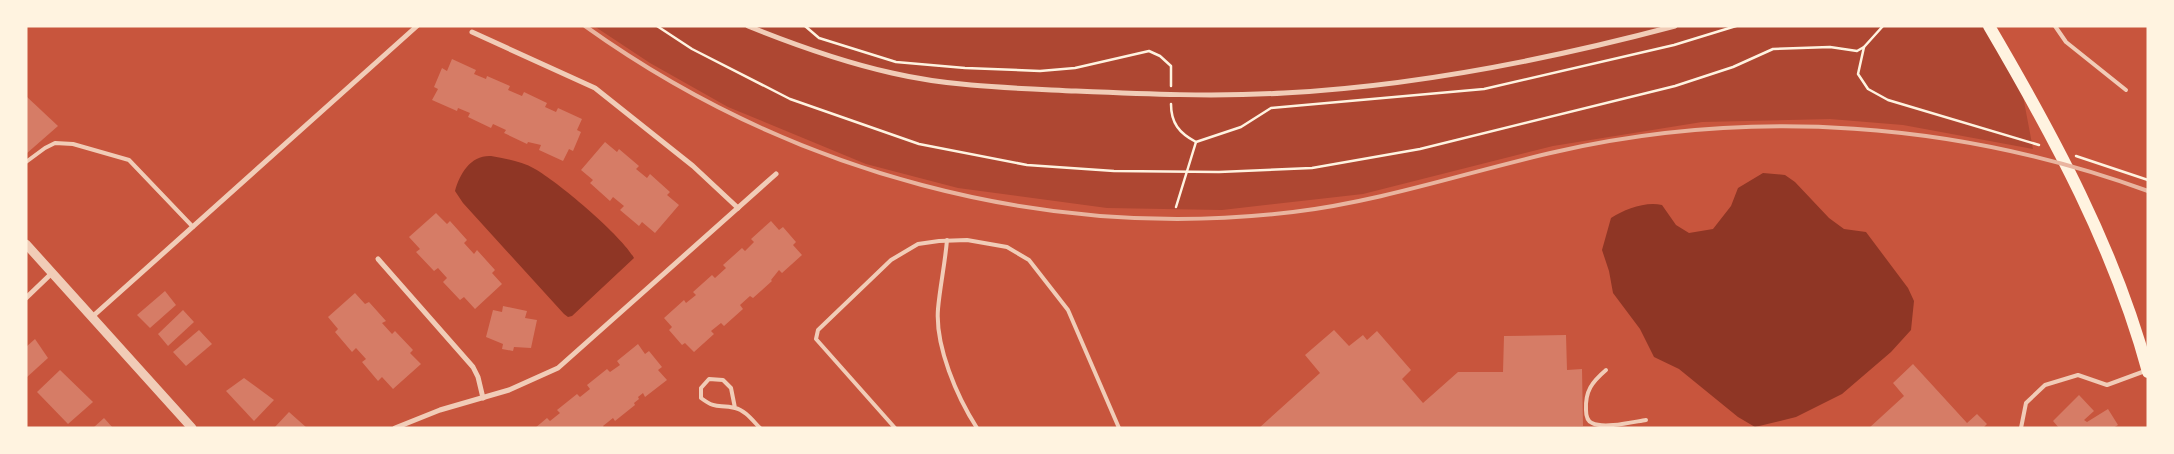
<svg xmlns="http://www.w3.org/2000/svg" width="2174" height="454" font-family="Figtree,sans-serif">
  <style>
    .green { fill: #ae4732 }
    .water { fill: #8f3625 }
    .building { fill: #d67c66 }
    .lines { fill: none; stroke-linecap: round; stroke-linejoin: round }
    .path { stroke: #fff3e0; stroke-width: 2.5 }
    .service { stroke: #f1ccb7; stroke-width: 4 }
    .minor { stroke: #f1ccb7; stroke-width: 5 }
    .tertiary { stroke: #f1ccb7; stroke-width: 9 }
    .primary { stroke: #fff3e0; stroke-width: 12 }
    .rail { stroke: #e9b49f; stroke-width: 4 }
  </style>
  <rect width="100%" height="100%" fill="#c8553d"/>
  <path class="green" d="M 594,26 L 1987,26 L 2020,80 L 2033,149 L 1903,125 L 1830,119 L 1702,122 L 1553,146 L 1363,194 L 1222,210 L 1107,208 L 958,188 L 866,164 L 728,107 L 650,63 Z"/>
  <g class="water">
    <path d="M 491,156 C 506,159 521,161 535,169 C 558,182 621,235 634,258 L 572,316 L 568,317 L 564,314 L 463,203 L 455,191 C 460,173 471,155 491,156 Z"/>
    <path d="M 1763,173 L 1785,175 L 1795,182 L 1829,218 L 1844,229 L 1866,232 L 1908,288 L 1914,301 L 1911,330 L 1891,352 L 1842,394 L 1796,417 L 1755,427 L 1738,417 L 1679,369 L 1654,357 L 1640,329 L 1613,293 L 1609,271 L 1602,250 L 1611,218 C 1625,209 1646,201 1662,205 L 1676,225 L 1689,233 L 1713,229 L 1731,206 L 1738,188 Z"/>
  </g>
  <g class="building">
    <path d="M 452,59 L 476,70 L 474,74 L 486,79 L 487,76 L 510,86 L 508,90 L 522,96 L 524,92 L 547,103 L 545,107 L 556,112 L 558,108 L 582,119 L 577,130 L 581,132 L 573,151 L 569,149 L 563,161 L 539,150 L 541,145 L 528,142 L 527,144 L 504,133 L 506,130 L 493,124 L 491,128 L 468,117 L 470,113 L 458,108 L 457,111 L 432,100 L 438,89 L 434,87 L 442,68 L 447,71 Z"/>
    <path d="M 26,96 L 58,126 L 26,154 Z"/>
    <path d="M 605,142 L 617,152 L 619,149 L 639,166 L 636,169 L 647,178 L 650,174 L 670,192 L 667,195 L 679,205 L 655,233 L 642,222 L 639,226 L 620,210 L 624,206 L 613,197 L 610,201 L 590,183 L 593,180 L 581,170 Z"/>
    <path d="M 436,213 L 447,224 L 450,221 L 467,240 L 464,243 L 474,254 L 477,250 L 495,270 L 492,273 L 502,284 L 475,309 L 464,297 L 460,300 L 443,282 L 447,278 L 438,268 L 434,271 L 416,252 L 420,249 L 409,237 Z"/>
    <path d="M 771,221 L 779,230 L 783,227 L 796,242 L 793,245 L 802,255 L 782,273 L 779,270 L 771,280 L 772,281 L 753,298 L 750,296 L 740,305 L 743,309 L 724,326 L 721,323 L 711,331 L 714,334 L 694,352 L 685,343 L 682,345 L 669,330 L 672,327 L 664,318 L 684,300 L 686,303 L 696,295 L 693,292 L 712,275 L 715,278 L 726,268 L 723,265 L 742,248 L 745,251 L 754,242 L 751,239 Z"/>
    <path d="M 165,291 L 176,305 L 150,328 L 137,315 Z"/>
    <path d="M 355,293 L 365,304 L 369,302 L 386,321 L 382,323 L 392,334 L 395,331 L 413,350 L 410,353 L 421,364 L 393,389 L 382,377 L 378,381 L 362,362 L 366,359 L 356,348 L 352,352 L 335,332 L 338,329 L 328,317 Z"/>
    <path d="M 503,306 L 527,311 L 525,318 L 537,320 L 531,348 L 514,347 L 513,351 L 502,349 L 503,344 L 486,337 L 493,310 L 502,312 Z"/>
    <path d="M 183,310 L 194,322 L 168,346 L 158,334 Z"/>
    <path d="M 199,330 L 212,344 L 186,366 L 173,352 Z"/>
    <path d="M 1334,330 L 1349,346 L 1363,335 L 1367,340 L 1377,331 L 1411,370 L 1402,379 L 1423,403 L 1458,372 L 1503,372 L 1504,336 L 1566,335 L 1567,370 L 1582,369 L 1583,426 L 1259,428 L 1320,373 L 1305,355 Z"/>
    <path d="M 35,339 L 48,358 L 26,378 L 26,347 Z"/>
    <path d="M 638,344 L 645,354 L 649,351 L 662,367 L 658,370 L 667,380 L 645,397 L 643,393 L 638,397 L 639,399 L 634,403 L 635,405 L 615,421 L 613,418 L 603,426 L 604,428 L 535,428 L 547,418 L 550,421 L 560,413 L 557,410 L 577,394 L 580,397 L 590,389 L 587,385 L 607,369 L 610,372 L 620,365 L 617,361 Z"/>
    <path d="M 1913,364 L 1967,423 L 1977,414 L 1987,424 L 1983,428 L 1869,428 L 1904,396 L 1893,383 Z"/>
    <path d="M 60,370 L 93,402 L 68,424 L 37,392 Z"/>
    <path d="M 244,378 L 274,400 L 254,421 L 226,391 Z"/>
    <path d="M 2079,395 L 2094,411 L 2084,420 L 2087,422 L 2108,409 L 2118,425 L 2113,428 L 2059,428 L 2053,421 Z"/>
    <path d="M 289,412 L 307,428 L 274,428 Z"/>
    <path d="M 104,418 L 113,428 L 93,428 Z"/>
  </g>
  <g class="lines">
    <g class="path">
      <path d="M 657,26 L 692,49 L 790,99 L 919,144 L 1027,165 L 1114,171 L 1219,172 L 1312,168 L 1420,149 L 1675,86 L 1733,67 L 1773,49 L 1830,47 L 1857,51 L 1864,47"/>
      <path d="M 805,26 L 819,38 L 896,62 L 965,68 L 1040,71 L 1075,68 L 1149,51 L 1160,56 L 1171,66 L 1171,86"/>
      <path d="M 1883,26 L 1864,47 L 1858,74 L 1868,89 L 1888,100 L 2039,145"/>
      <path d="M 1171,104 C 1171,123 1179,133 1196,142 L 1241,127 L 1271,108 L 1484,89 L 1674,45 L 1736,26"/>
      <path d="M 2076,156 L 2148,180"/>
      <path d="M 1176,207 L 1196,142"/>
    </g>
    <g class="service">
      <path d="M 2055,26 L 2066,42 L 2126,90"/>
      <path d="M 26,162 L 45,148 L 55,143 L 73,144 L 129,160 L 193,227"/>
      <path d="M 947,240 C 945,264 940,286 938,309 C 935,346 957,397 977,428"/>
      <path d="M 1606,370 C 1592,382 1585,391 1586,410 C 1586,415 1587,421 1592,423 C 1604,429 1633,422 1646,420"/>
      <path d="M 735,408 L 731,388 L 723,380 L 709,379 L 701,388 L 701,398 C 717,410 718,404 735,408 C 745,410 753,421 760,428"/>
      <path d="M 895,428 L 816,339 L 818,330 L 891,260 L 918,244 L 939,241 L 967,240 L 1007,247 L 1029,260 L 1068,310 L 1119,428"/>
      <path d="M 2021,428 L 2026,403 L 2045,385 L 2078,375 L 2107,385 L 2145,371"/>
    </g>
    <g class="minor">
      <path d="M 748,26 C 795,45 843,62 892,73 C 952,87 1014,88 1076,91 C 1145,94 1214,97 1284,93 C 1416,86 1547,60 1675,26"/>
      <path d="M 472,32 L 595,88 L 693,166 L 738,208"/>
      <path d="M 378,259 L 473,367 L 478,377 L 483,398"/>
      <path d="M 26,298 L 52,273"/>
      <path d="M 92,317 L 417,26"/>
      <path d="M 395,428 L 440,410 L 509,390 L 558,368 L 776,174"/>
    </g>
    <path class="tertiary" d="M 26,244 L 192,428"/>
    <path class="primary" d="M 1989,26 C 2053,135 2115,249 2148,372"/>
    <path class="rail" d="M 585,26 C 789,172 1043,242 1293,212 C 1383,201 1467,172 1555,152 C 1752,107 1958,122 2148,191"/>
  </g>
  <rect width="2174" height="454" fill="none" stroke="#fff3e0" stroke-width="55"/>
</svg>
